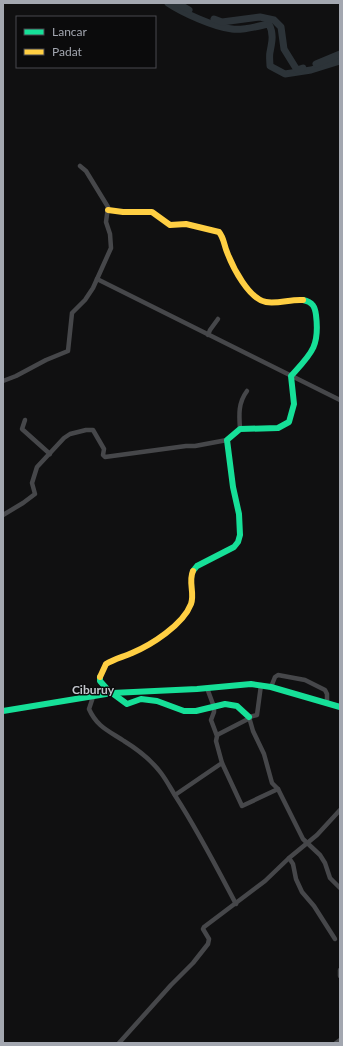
<svg xmlns="http://www.w3.org/2000/svg" width="343" height="1046" font-family="Lato,sans-serif">
  <style>
    .lines { fill: none; stroke-linecap: round; stroke-linejoin: round }
    .river { stroke: #2c3338; stroke-width: 7 }
    .street { stroke: #46474a; stroke-width: 4.5 }
    .fast { stroke: #16e098; stroke-width: 6 }
    .slow { stroke: #ffcf43; stroke-width: 6 }
    .labels { text-anchor: middle; stroke-width: 3; stroke-linejoin: round; paint-order: stroke }
    .quarter-label { font-size: 12px; font-weight: bold; fill: #c3c6cd; stroke: #0b0b0c }
  </style>
  <rect width="100%" height="100%" fill="#101011"/>
  <g class="lines">
    <g class="river">
      <path d="M 168,3 C 183,13 214,27 232,29 C 243,31 257,26 269,24 C 274,34 272,42 270,52 C 269,57 270,62 270,66 L 285,74 L 311,70 L 340,61"/>
      <path d="M 177,3 L 189,10"/>
      <path d="M 214,19 L 222,22 L 260,17 L 274,20 L 281,27 L 284,49 L 297,70 L 303,68"/>
      <path d="M 316,64 L 340,54"/>
    </g>
    <g class="street">
      <path d="M 97,279 L 340,400"/>
      <path d="M 208,335 L 210,330 L 218,319"/>
      <path d="M 3,381 L 16,376 L 46,360 L 68,351 L 72,313 L 85,300 L 93,288 L 111,248 L 110,234 L 106,222 L 108,207 L 86,171 L 80,166"/>
      <path d="M 25,420 L 22,429 L 50,454"/>
      <path d="M 240,429 C 239,415 238,403 247,391"/>
      <path d="M 3,515 L 23,503 L 35,494 L 32,483 L 37,467 L 64,438 L 70,434 L 86,430 L 93,430 L 104,449 L 103,455 L 105,457 L 186,446 L 195,446 L 227,440"/>
      <path d="M 261,685 L 257,715 L 249,717 L 253,731 L 264,754 L 272,783 L 278,789 L 303,839 L 320,855 L 325,863 L 330,878 L 340,888"/>
      <path d="M 271,687 L 275,677 L 278,675 L 305,680 L 325,690 L 327,694 L 327,703"/>
      <path d="M 93,697 L 89,709 C 97,727 109,731 124,741 C 137,749 152,761 161,773 C 167,781 171,789 176,797 C 198,831 217,868 236,904"/>
      <path d="M 217,735 L 250,718"/>
      <path d="M 222,763 L 242,806 L 278,789"/>
      <path d="M 175,795 L 222,763 L 216,741 L 217,736 L 211,720 L 214,712 L 214,707 L 207,688"/>
      <path d="M 289,858 L 293,864 L 296,879 L 302,892 L 314,906 L 335,939"/>
      <path d="M 340,970 L 340,976"/>
      <path d="M 119,1043 L 171,985 L 193,963 L 208,944 L 209,939 L 203,929 L 204,927 L 265,881 L 289,858 L 317,835 L 340,810"/>
      <path d="M 336,1043 L 340,1040"/>
    </g>
    <g class="fast">
      <path d="M 193,571 L 197,566 L 234,547 L 238,542 L 240,535 L 239,514 L 233,487 L 227,440 L 240,429 L 278,428 L 289,422 L 294,404 L 291,376 C 311,354 320,347 316,315 C 315,307 313,302 303,300"/>
      <path d="M 100,677 L 100,681 L 108,690 L 127,704 L 141,699 L 157,701 L 184,711 L 196,711 L 225,704 L 237,706 L 249,717"/>
      <path d="M 3,711 L 112,693 L 197,689 L 251,684 L 271,687 L 340,707"/>
    </g>
    <g class="slow">
      <path d="M 108,210 L 123,212 L 152,212 L 170,225 L 186,224 L 219,232 C 224,238 224,245 227,252 C 233,268 249,299 266,302 C 278,304 291,299 303,300"/>
      <path d="M 100,677 L 106,664 C 114,659 123,657 132,653 C 151,645 183,625 191,604 C 195,593 188,582 193,571"/>
    </g>
  </g>
  <g class="labels">
    <g class="quarter-label">
      <text x="93" y="694">Ciburuy</text>
    </g>
  </g>
  <rect width="343" height="1046" fill="none" stroke="#a3a7b0" stroke-width="8"/>
  <rect x="16" y="16" width="140" height="52" fill="#0b0b0c" stroke="#48494e"/>
  <rect x="24" y="29" width="20" height="6" fill="#16e098" stroke="#48494e"/>
  <text x="52" y="36" font-size="12" fill="#a3a7b0">Lancar</text>
  <rect x="24" y="49" width="20" height="6" fill="#ffcf43" stroke="#48494e"/>
  <text x="52" y="56" font-size="12" fill="#a3a7b0">Padat</text>
</svg>
